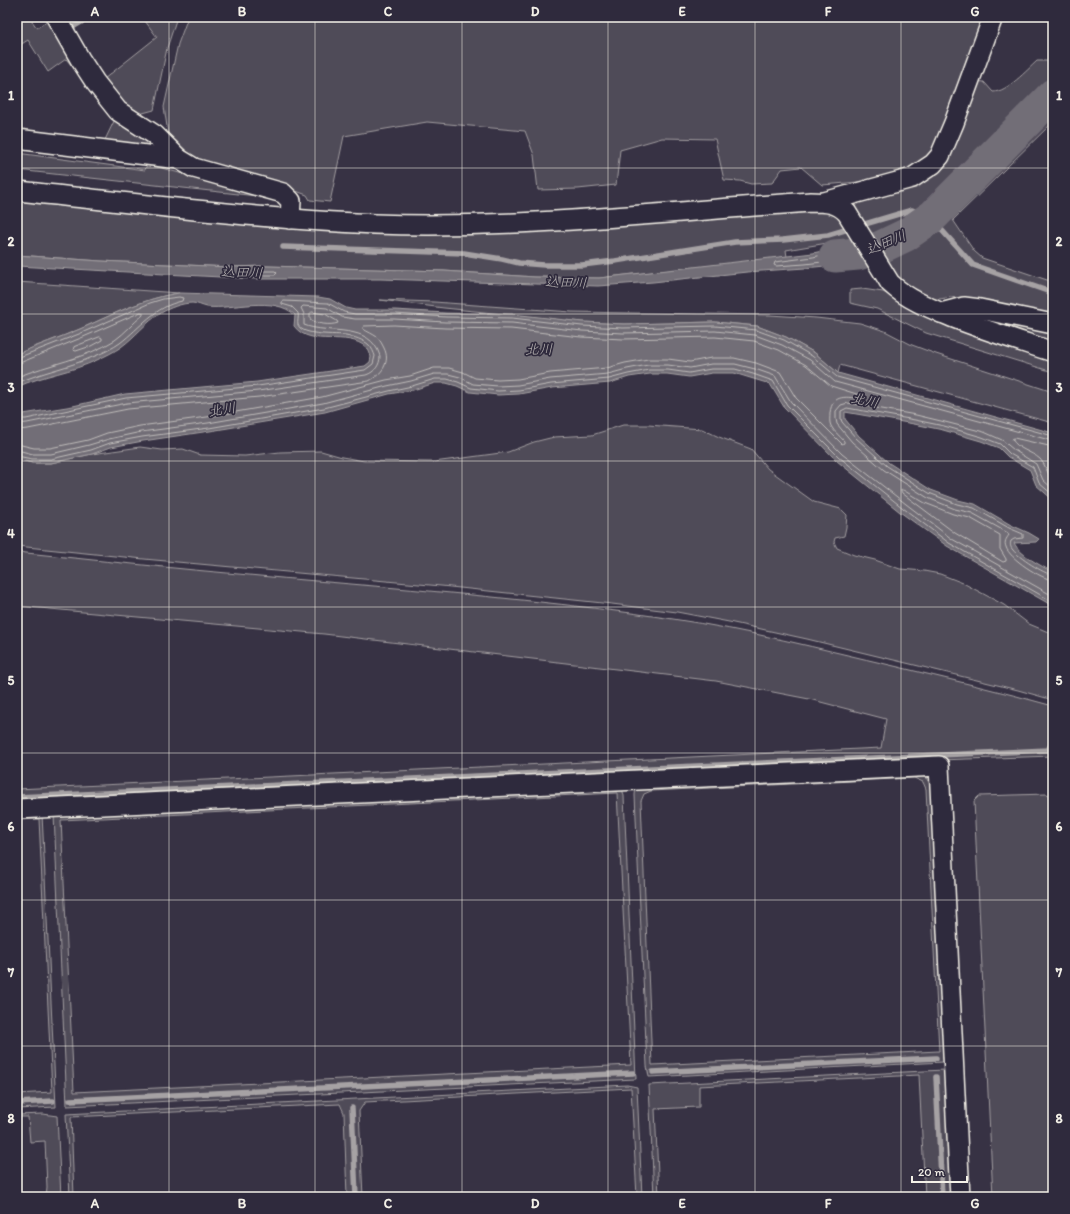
<svg xmlns="http://www.w3.org/2000/svg" width="1070" height="1214" font-family="Itim,'Klee One',sans-serif">
  <style>
    .green { fill: #504b59; stroke: #a29ea0; fill-rule: evenodd }
    .water { fill: #726e77; stroke: #a6a2a4 }
    .lines { fill: none; stroke-linecap: round; stroke-linejoin: round }
    .shore { stroke: #c0bdbb; stroke-width: 1 }
    .stream { stroke: #a6a2a4; stroke-width: 5.5 }
    .river { stroke: #726e77; stroke-width: 33 }
    .street-casing { stroke: #f4f1e8; stroke-width: 22 }
    .street { stroke: #2f2a3d; stroke-width: 19 }
    .grid { fill: none; stroke: #f4f1e8; stroke-width: 1; stroke-opacity: 0.55 }
    .labels { text-anchor: middle; stroke-width: 3.5; stroke-linejoin: round; paint-order: stroke }
    .water-label { font-size: 14px; font-style: italic; fill: #bab6b5; stroke: #2f2a3d }
    .neatline { fill: none; stroke: #f4f1e8; stroke-width: 1.5 }
    .grid-label { font-size: 13px; text-anchor: middle; font-weight: bold; fill: #f4f1e8 }
  </style>
  <rect width="100%" height="100%" fill="#373244"/>
  <filter id="ink" filterUnits="userSpaceOnUse"><feTurbulence type="fractalNoise" baseFrequency=".025" numOctaves="2"/><feDisplacementMap in="SourceGraphic" scale="8" xChannelSelector="R" yChannelSelector="G"/><feConvolveMatrix kernelMatrix="1 2 1 2 8 2 1 2 1" color-interpolation-filters="sRGB"/></filter>
  <g filter="url(#ink)">
    <g class="green">
      <path d="M 17,17 L 29,17 L 37,28 L 51,18 L 76,63 L 73,67 L 66,59 L 48,72 L 28,40 L 20,45 L 17,43 Z"/>
      <path d="M 142,17 L 177,17 L 167,48 L 154,110 L 139,114 L 124,107 L 104,79 L 157,37 Z"/>
      <path d="M 188,17 L 986,17 L 962,82 L 929,157 L 911,170 L 871,181 L 822,185 L 801,167 L 782,169 L 772,183 L 751,184 L 740,181 L 724,180 L 715,139 L 662,138 L 620,150 L 616,185 L 578,189 L 538,190 L 534,155 L 525,131 L 427,122 L 344,136 L 330,202 L 310,200 L 307,195 L 285,187 L 197,161 L 168,133 L 164,107 L 178,44 Z"/>
      <path d="M 1053,59 L 1053,81 L 937,199 L 919,214 L 899,227 L 872,238 L 855,208 L 857,202 L 910,186 L 976,81 L 984,82 L 993,92 C 1007,92 1027,70 1037,61 L 1048,61 Z"/>
      <path d="M 1053,110 L 1053,122 L 953,220 L 974,251 L 982,258 L 1053,282 L 1053,317 L 951,297 C 945,298 937,300 932,299 C 913,294 895,276 886,259 L 897,254 L 931,232 Z"/>
      <path d="M 116,117 L 159,149 L 104,142 Z"/>
      <path d="M 17,153 L 145,170 L 147,164 L 266,197 L 17,170 Z"/>
      <path d="M 17,201 L 167,217 L 288,227 L 485,232 L 548,231 L 816,211 C 841,213 840,218 851,239 L 786,250 L 787,257 L 599,278 L 535,277 L 444,271 L 267,266 L 230,267 L 101,261 L 17,255 Z"/>
      <path d="M 17,282 L 179,293 C 144,298 112,315 80,329 C 59,338 38,345 17,354 Z"/>
      <path d="M 862,289 L 883,292 L 905,305 L 1053,360 L 1053,372 L 926,333 L 877,309 L 850,303 L 850,290 Z"/>
      <path d="M 380,300 L 434,302 L 572,312 L 770,315 L 816,318 L 860,323 L 885,331 L 912,345 L 936,354 L 1053,392 L 1053,423 L 840,365 L 838,373 L 815,353 L 786,337 L 757,326 L 715,322 L 624,324 L 583,322 L 444,308 Z"/>
      <path d="M 969,315 L 1053,330 L 1053,344 Z"/>
      <path d="M 623,425 L 648,425 L 702,429 L 719,437 L 751,449 L 768,469 L 814,502 L 841,509 L 847,515 L 846,527 L 844,536 L 835,538 L 834,542 L 837,548 L 854,555 L 875,560 L 900,569 L 924,571 L 940,574 L 963,583 L 1004,605 L 1029,624 L 1053,634 L 1053,684 L 1052,688 L 1053,688 L 1053,700 L 1018,690 L 807,639 L 729,622 L 677,612 L 612,604 L 441,586 L 144,559 L 17,546 L 17,459 L 32,463 L 51,463 L 92,454 L 140,447 L 162,450 L 183,449 L 200,455 L 245,456 L 280,452 L 321,451 L 342,457 L 364,461 L 434,462 L 508,452 L 534,442 L 554,437 L 592,435 Z"/>
      <path d="M 17,552 C 136,565 255,576 374,586 C 474,595 574,604 673,619 C 747,630 821,649 894,666 C 947,679 1001,691 1053,706 L 1053,756 L 881,762 L 17,803 L 17,789 L 881,748 L 886,719 L 809,699 L 716,681 L 324,634 L 17,606 Z"/>
      <path d="M 919,774 L 927,779 L 931,786 L 944,1062 L 649,1077 L 647,1066 L 635,795 L 636,786 ZM 914,778 L 923,782 L 926,789 L 939,1051 L 652,1065 L 641,801 L 644,794 L 651,791 Z"/>
      <path d="M 622,788 L 624,796 L 636,1079 L 67,1106 L 54,814 ZM 617,793 L 631,1065 L 74,1092 L 61,820 Z"/>
      <path d="M 1047,794 L 1053,797 L 1053,1197 L 993,1197 L 974,801 L 979,796 Z"/>
      <path d="M 42,814 L 56,1107 L 17,1109 L 17,1094 L 52,1092 L 39,819 L 17,820 L 17,815 Z"/>
      <path d="M 944,1070 L 951,1197 L 925,1197 L 919,1075 L 699,1086 L 699,1107 L 655,1109 L 659,1197 L 654,1197 L 649,1085 Z"/>
      <path d="M 627,1085 L 637,1087 L 642,1197 L 637,1197 L 631,1088 L 365,1102 L 359,1111 L 363,1197 L 347,1197 L 344,1113 L 340,1104 L 71,1117 L 74,1197 L 70,1197 L 66,1114 Z"/>
      <path d="M 43,1114 L 57,1116 L 61,1197 L 46,1197 L 47,1187 L 45,1141 L 30,1142 L 28,1117 L 17,1117 L 17,1115 Z"/>
    </g>
    <g class="water">
      <path d="M 855,244 L 865,262 L 805,268 L 747,272 L 653,282 L 598,286 L 380,279 L 257,279 L 17,266 L 17,255 L 101,261 L 230,267 L 267,266 L 444,271 L 535,277 L 599,278 L 813,253 Z"/>
      <path d="M 179,293 L 318,297 L 330,299 L 346,308 L 355,310 L 395,310 L 446,313 L 512,314 L 583,322 L 624,324 L 715,322 L 757,326 L 786,337 L 815,353 L 838,373 L 1053,433 L 1053,500 L 1036,485 L 1030,470 L 1008,457 L 999,448 L 981,441 L 943,430 L 914,424 L 845,412 L 845,419 L 859,436 L 889,463 L 931,490 L 958,500 L 975,504 L 1011,525 L 1029,533 L 1039,539 L 1036,542 L 1014,543 C 1020,555 1041,566 1053,572 L 1053,606 L 947,546 L 900,512 L 837,461 L 784,407 L 770,384 L 734,373 L 712,373 L 689,377 L 667,374 L 650,374 L 629,377 L 610,383 L 552,388 L 519,394 L 498,395 L 470,392 L 457,386 L 446,383 L 435,383 L 413,390 L 389,394 L 325,412 L 210,431 L 143,441 L 111,447 L 92,454 L 51,463 L 32,463 L 17,459 L 17,415 L 73,406 L 125,394 L 257,382 L 365,366 L 370,362 L 371,357 C 370,354 369,350 367,348 C 347,329 311,349 294,326 L 295,315 C 274,295 233,310 207,307 C 202,306 197,303 192,303 C 182,303 169,308 161,313 C 146,322 135,337 121,347 C 114,352 105,356 97,360 C 72,372 43,375 17,387 L 17,354 C 38,345 59,338 80,329 C 112,315 144,298 179,293 Z"/>
    </g>
    <g class="lines">
      <g class="shore">
        <path d="M 852,249 L 857,256 L 856,258 L 805,264 L 776,266 L 774,265 L 775,262 L 813,257 Z"/>
        <path d="M 257,271 L 275,271 L 277,273 L 275,275 L 257,275 L 255,273 Z"/>
        <path d="M 312,312 L 325,314 L 337,321 L 338,323 C 330,326 316,324 310,319 L 310,314 Z"/>
        <path d="M 100,337 L 102,338 L 102,340 L 91,346 L 76,351 L 73,350 L 74,347 Z"/>
        <path d="M 17,358 L 79,334 L 150,303 L 163,299 L 179,297 L 183,298 L 182,301 C 154,307 141,327 120,343 C 113,348 103,353 95,356 C 70,367 42,372 17,383"/>
        <path d="M 17,363 L 22,362 L 81,338 L 141,312 L 143,313 L 143,315 C 133,323 125,333 115,340 C 85,359 49,364 17,377"/>
        <path d="M 17,419 L 26,419 L 126,398 L 258,386 L 365,370 L 373,364 L 375,356 C 374,353 372,348 369,345 C 364,340 354,337 346,335 C 337,334 302,336 298,325 C 297,322 299,317 298,313 L 292,307 L 282,304 L 282,302 L 284,301 L 328,303 L 344,312 L 355,314 L 395,314 L 446,317 L 512,318 L 582,326 L 623,328 L 715,326 L 756,330 L 784,340 L 812,356 L 837,377 L 1053,436"/>
        <path d="M 17,424 L 27,423 L 127,403 L 258,391 L 366,375 C 375,372 380,365 380,356 C 370,322 329,335 304,325 L 304,314 L 301,308 L 303,306 L 327,308 L 342,317 L 355,319 L 394,319 L 445,322 L 512,323 L 582,331 L 623,333 L 715,331 L 755,335 L 782,345 L 810,360 L 835,382 L 1053,441"/>
        <path d="M 17,430 L 28,429 L 128,409 L 259,397 L 369,381 C 382,374 391,362 384,348 C 382,344 380,340 377,337 C 373,334 368,332 363,329 L 363,327 L 364,326 L 394,325 L 445,328 L 511,329 L 581,337 L 623,339 L 715,337 L 754,341 L 779,350 L 806,365 L 831,386 L 863,396 L 864,397 L 862,399 C 848,397 832,393 830,413 C 830,418 829,422 831,426 C 834,432 840,436 844,441 L 844,443 L 842,444 L 796,398 L 780,372 L 756,363 L 734,358 L 711,358 L 690,362 L 668,359 L 648,359 L 625,363 L 607,368 L 550,373 L 518,379 L 498,380 L 475,378 L 463,372 L 449,368 L 434,368 L 410,376 L 386,380 L 322,397 L 207,417 L 140,426 L 107,433 L 88,440 L 50,448 L 34,448 L 17,444"/>
        <path d="M 1053,447 L 1014,438 L 1012,439 C 1018,450 1031,451 1040,459 C 1046,465 1047,474 1053,481"/>
        <path d="M 17,450 L 33,454 L 51,454 L 89,445 L 109,439 L 141,432 L 208,423 L 323,403 L 387,386 L 411,381 L 434,374 L 448,374 L 460,377 L 473,384 L 498,386 L 518,385 L 550,379 L 608,374 L 627,369 L 648,365 L 668,365 L 690,368 L 711,364 L 735,364 L 755,369 L 775,376 L 791,402 L 842,454 L 906,504 L 952,539 L 1053,596"/>
        <path d="M 17,456 L 32,459 L 51,459 L 91,450 L 110,443 L 142,437 L 209,428 L 324,408 L 389,391 L 412,386 L 435,379 L 447,379 L 458,382 L 471,388 L 498,391 L 519,390 L 551,384 L 609,379 L 628,374 L 649,370 L 668,370 L 689,373 L 711,369 L 735,369 L 753,374 L 773,381 L 787,405 L 839,457 L 903,508 L 949,543 L 1053,602"/>
        <path d="M 1053,489 L 1043,480 L 1036,464 L 1014,450 L 1002,440 L 984,432 L 945,422 L 916,415 L 848,403 L 841,405 L 836,411 L 836,419 L 837,424 L 852,442 L 884,470 L 928,498 L 955,509 L 972,513 L 1008,533 L 1009,535 C 1006,539 1004,542 1006,547 C 1009,558 1041,579 1053,580"/>
        <path d="M 903,490 L 925,503 L 953,514 L 970,518 L 1000,535 L 1000,549 L 1006,559 L 1006,561 L 1003,562 L 955,533 L 902,493 L 901,491 Z"/>
        <path d="M 1053,495 L 1039,483 L 1033,467 L 1010,454 L 1000,444 L 982,437 L 944,426 L 915,420 L 847,408 L 841,411 L 841,419 L 842,422 L 856,438 L 887,466 L 929,493 L 957,504 L 974,508 L 1009,528 L 1023,534 L 1023,538 L 1014,539 L 1011,541 C 1010,544 1010,547 1013,550 C 1018,557 1044,574 1053,575"/>
      </g>
      <g class="stream">
        <path d="M 73,27 L 90,17"/>
        <path d="M 283,247 L 464,253 L 502,259 L 519,263 L 544,265 L 582,265 L 615,261 L 735,242 L 783,240 L 828,235 L 912,210 L 917,212 L 939,227 L 973,265 L 1053,293"/>
        <path d="M 17,797 L 1048,750 L 1053,741"/>
        <path d="M 653,1072 L 936,1058"/>
        <path d="M 936,1077 L 942,1197"/>
        <path d="M 70,1100 L 633,1073"/>
        <path d="M 17,1103 L 53,1101"/>
        <path d="M 352,1108 L 356,1197"/>
      </g>
      <path class="river" d="M 835,256 L 858,254 L 881,247 L 906,235 L 933,216 L 1053,95"/>
      <g class="street-casing">
        <g id="street">
          <path d="M 56,17 L 80,59 L 95,82 L 118,111 L 155,135 L 179,159 L 194,168 L 283,193 L 291,201 L 290,219"/>
          <path d="M 17,139 L 179,159"/>
          <path d="M 17,191 C 136,203 256,219 375,224 C 521,229 666,212 811,202 C 825,202 837,202 847,213 L 890,283 C 908,300 932,309 954,318 C 987,331 1020,341 1053,352"/>
          <path d="M 824,202 L 912,178 L 933,164 L 940,156 L 954,123 L 993,17"/>
          <path d="M 941,313 L 964,307 L 980,309 L 1053,324"/>
          <path d="M 17,809 L 939,766 L 960,1197"/>
        </g>
      </g>
      <use href="#street" class="street"/>
    </g>
  </g>
  <path class="grid" d="M 169,17 L 169,1197M 315,17 L 315,1197M 462,17 L 462,1197M 608,17 L 608,1197M 755,17 L 755,1197M 901,17 L 901,1197M 17,168 L 1053,168M 17,314 L 1053,314M 17,461 L 1053,461M 17,607 L 1053,607M 17,753 L 1053,753M 17,900 L 1053,900M 17,1046 L 1053,1046"/>
  <g class="labels">
    <g class="water-label">
      <text transform="translate(886 242) rotate(-22)" y="5">込田川</text>
      <text transform="translate(242 272) rotate(2)" y="5">込田川</text>
      <text transform="translate(566 282) rotate(2)" y="5">込田川</text>
      <text transform="translate(539 349) rotate(-1)" y="5">北川</text>
      <text transform="translate(865 400) rotate(13)" y="5">北川</text>
      <text transform="translate(222 409) rotate(-9)" y="5">北川</text>
    </g>
  </g>
  <rect width="1070" height="1214" fill="none" stroke="#2f2a3d" stroke-width="44"/>
  <path d="M912 1176v6h55v-6" fill="none" stroke="#f4f1e8" stroke-width="2"/>
  <text x="918" y="1176" font-size="12" fill="#f4f1e8" stroke="#2f2a3d" stroke-width="3" paint-order="stroke">20 m</text>
  <rect x="22" y="22" width="1026" height="1170" class="neatline"/>
  <g class="grid-label">
    <text x="95" y="16">A</text>
    <text x="242" y="16">B</text>
    <text x="388" y="16">C</text>
    <text x="535" y="16">D</text>
    <text x="682" y="16">E</text>
    <text x="828" y="16">F</text>
    <text x="975" y="16">G</text>
    <text x="11" y="100">1</text>
    <text x="1059" y="100">1</text>
    <text x="11" y="246">2</text>
    <text x="1059" y="246">2</text>
    <text x="11" y="392">3</text>
    <text x="1059" y="392">3</text>
    <text x="11" y="538">4</text>
    <text x="1059" y="538">4</text>
    <text x="11" y="685">5</text>
    <text x="1059" y="685">5</text>
    <text x="11" y="831">6</text>
    <text x="1059" y="831">6</text>
    <text x="11" y="977">7</text>
    <text x="1059" y="977">7</text>
    <text x="11" y="1123">8</text>
    <text x="1059" y="1123">8</text>
    <text x="95" y="1208">A</text>
    <text x="242" y="1208">B</text>
    <text x="388" y="1208">C</text>
    <text x="535" y="1208">D</text>
    <text x="682" y="1208">E</text>
    <text x="828" y="1208">F</text>
    <text x="975" y="1208">G</text>
  </g>
</svg>
